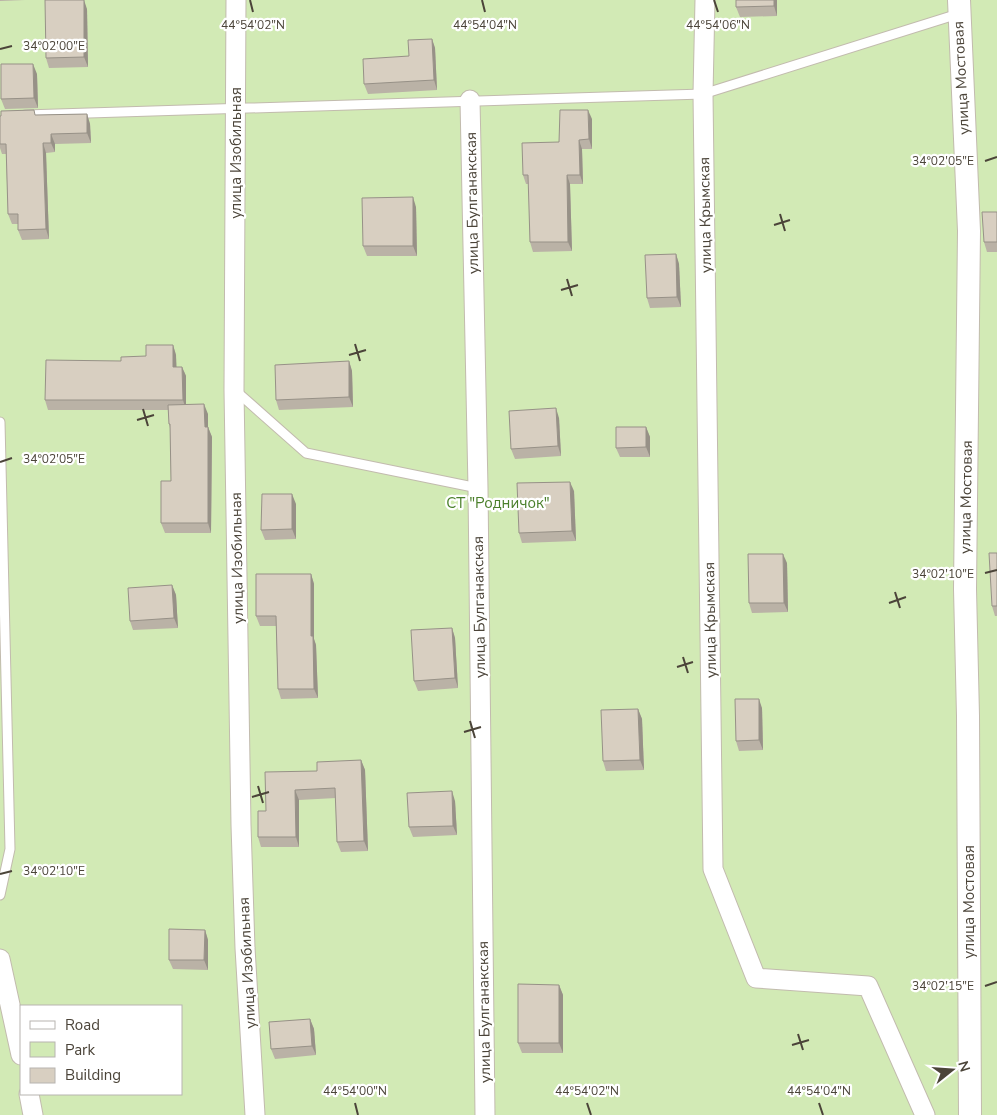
<svg xmlns="http://www.w3.org/2000/svg" width="997" height="1115" font-family="'Nunito Sans',sans-serif">
  <style>
    .green { fill: #d2eab5; fill-rule: evenodd }
    .lines { fill: none; stroke-linecap: round; stroke-linejoin: round }
    .service-casing { stroke: #c2bbae; stroke-width: 11 }
    .minor-casing { stroke: #c2bbae; stroke-width: 21 }
    .tertiary-casing { stroke: #c2bbae; stroke-width: 24 }
    .service { stroke: #fff; stroke-width: 9 }
    .minor { stroke: #fff; stroke-width: 19 }
    .tertiary { stroke: #fff; stroke-width: 22 }
    .wall { fill: #bab2a6 }
    .shaded-wall { fill: #979187 }
    .building { fill: #d8cfc1; stroke: #979187 }
    .ticks { fill: none; stroke: #4b4439; stroke-width: 2 }
    .labels { text-anchor: middle; stroke-width: 4.5; stroke-linejoin: round; paint-order: stroke }
    .street-label { font-size: 15px; fill: #4b4439; stroke: #fff }
    .park-label { font-size: 15px; fill: #4a7f2a; stroke: #fff }
    .ticks-label { font-size: 12px; text-anchor: middle; fill: #4b4439; stroke: #fff; stroke-width: 4.5; stroke-linejoin: round; paint-order: stroke }
  </style>
  <rect width="100%" height="100%" fill="#f6f3ec"/>
  <path class="green" d="M 0,0 L 997,0 L 997,1115 L 0,1115 ZM 21,1006 L 181,1006 L 181,1094 L 21,1094 Z"/>
  <g class="lines">
    <g class="service-casing">
      <g id="service">
        <path d="M 25,115 L 703,94 L 958,14"/>
        <path d="M 236,391 L 306,453 L 478,488"/>
        <path d="M 0,422 L 10,849 L 0,895"/>
      </g>
    </g>
    <g class="minor-casing">
      <g id="minor">
        <path d="M 236,0 L 234,390 L 241,825 L 245,948 L 255,1115"/>
        <path d="M 705,0 L 703,94 L 713,869 L 756,978 L 868,986 L 925,1115"/>
        <path d="M 470,100 L 478,488 L 485,1115"/>
        <path d="M 0,959 L 21,1055"/>
        <path d="M 29,1094 L 33,1115"/>
      </g>
    </g>
    <g class="tertiary-casing">
      <path id="tertiary" d="M 959,0 L 969,231 L 965,589 L 968,716 L 970,1115"/>
    </g>
    <use href="#service" class="service"/>
    <use href="#minor" class="minor"/>
    <use href="#tertiary" class="tertiary"/>
  </g>
  <g class="wall">
    <path d="M 0,0 L 25,0 L 0,1 Z"/>
    <path d="M 736,0 L 777,0 L 777,16 L 740,17 L 736,7 Z"/>
    <path d="M 87,9 L 88,67 L 49,68 L 46,58 Z"/>
    <path d="M 432,39 L 435,48 L 437,90 L 368,94 L 364,84 L 409,56 Z"/>
    <path d="M 37,74 L 38,108 L 5,109 L 1,99 Z"/>
    <path d="M 87,114 L 90,124 L 91,143 L 55,144 L 55,152 L 46,153 L 49,239 L 22,240 L 18,230 L 18,224 L 12,224 L 8,214 L 6,154 L 2,154 L 0,148 L 0,116 Z"/>
    <path d="M 592,119 L 592,149 L 582,149 L 583,184 L 570,184 L 572,251 L 533,252 L 530,242 L 529,184 L 526,184 L 523,175 L 559,142 Z"/>
    <path d="M 416,207 L 417,256 L 367,256 L 363,246 Z"/>
    <path d="M 997,212 L 997,252 L 987,252 L 984,242 Z"/>
    <path d="M 676,254 L 679,264 L 681,307 L 650,308 L 647,298 Z"/>
    <path d="M 173,345 L 176,355 L 176,367 L 182,367 L 186,376 L 186,405 L 208,414 L 208,427 L 212,437 L 211,533 L 165,533 L 161,523 L 171,481 L 170,428 L 169,424 L 168,410 L 48,410 L 45,400 L 121,361 L 146,356 Z"/>
    <path d="M 349,361 L 352,371 L 353,407 L 279,410 L 276,400 Z"/>
    <path d="M 559,418 L 561,456 L 515,459 L 511,449 Z"/>
    <path d="M 646,427 L 650,437 L 650,457 L 620,457 L 616,448 Z"/>
    <path d="M 574,491 L 576,541 L 522,543 L 519,533 Z"/>
    <path d="M 296,504 L 296,539 L 265,540 L 261,530 Z"/>
    <path d="M 997,553 L 997,616 L 995,616 L 992,606 Z"/>
    <path d="M 787,563 L 788,612 L 752,613 L 749,603 Z"/>
    <path d="M 311,574 L 314,584 L 314,639 L 316,645 L 318,698 L 281,699 L 278,689 L 276,626 L 260,626 L 256,616 Z"/>
    <path d="M 172,585 L 176,595 L 178,628 L 133,630 L 130,621 Z"/>
    <path d="M 452,628 L 455,638 L 458,688 L 418,691 L 414,681 Z"/>
    <path d="M 762,708 L 763,750 L 739,751 L 736,741 Z"/>
    <path d="M 638,709 L 642,719 L 644,770 L 606,771 L 603,761 Z"/>
    <path d="M 361,760 L 365,770 L 368,851 L 341,852 L 337,842 L 336,798 L 299,800 L 299,847 L 261,847 L 258,837 L 266,811 L 317,771 Z"/>
    <path d="M 455,801 L 457,835 L 413,837 L 409,827 Z"/>
    <path d="M 205,930 L 208,940 L 208,970 L 173,969 L 169,960 Z"/>
    <path d="M 559,985 L 563,995 L 563,1053 L 522,1053 L 518,1043 Z"/>
    <path d="M 310,1019 L 314,1029 L 316,1055 L 275,1059 L 271,1049 Z"/>
  </g>
  <g class="shaded-wall">
    <path d="M 84,0 L 87,9 L 88,67 L 84,57 Z"/>
    <path d="M 774,0 L 777,0 L 777,16 L 774,6 Z"/>
    <path d="M 432,39 L 435,48 L 437,90 L 434,80 Z"/>
    <path d="M 33,64 L 37,74 L 38,108 L 34,98 Z"/>
    <path d="M 588,110 L 592,119 L 592,149 L 589,139 Z"/>
    <path d="M 87,114 L 90,124 L 91,143 L 87,133 Z"/>
    <path d="M 51,134 L 55,144 L 55,152 L 51,143 Z"/>
    <path d="M 579,140 L 582,149 L 583,184 L 580,175 Z"/>
    <path d="M 43,143 L 46,153 L 49,239 L 46,229 Z"/>
    <path d="M 567,175 L 570,184 L 572,251 L 568,242 Z"/>
    <path d="M 413,197 L 416,207 L 417,256 L 413,246 Z"/>
    <path d="M 676,254 L 679,264 L 681,307 L 677,297 Z"/>
    <path d="M 173,345 L 176,355 L 177,377 L 173,367 Z"/>
    <path d="M 349,361 L 352,371 L 353,407 L 349,397 Z"/>
    <path d="M 182,367 L 186,376 L 186,410 L 183,400 Z"/>
    <path d="M 204,404 L 208,414 L 208,427 L 212,437 L 211,533 L 208,523 Z"/>
    <path d="M 556,408 L 559,418 L 561,456 L 558,446 Z"/>
    <path d="M 646,427 L 650,437 L 650,457 L 646,447 Z"/>
    <path d="M 570,482 L 574,491 L 576,541 L 572,531 Z"/>
    <path d="M 292,494 L 296,504 L 296,539 L 292,529 Z"/>
    <path d="M 783,554 L 787,563 L 788,612 L 784,603 Z"/>
    <path d="M 311,574 L 314,584 L 314,639 L 316,645 L 318,698 L 314,689 L 311,636 Z"/>
    <path d="M 172,585 L 176,595 L 178,628 L 174,618 Z"/>
    <path d="M 452,628 L 455,638 L 458,688 L 455,678 Z"/>
    <path d="M 759,699 L 762,708 L 763,750 L 759,740 Z"/>
    <path d="M 638,709 L 642,719 L 644,770 L 640,760 Z"/>
    <path d="M 361,760 L 365,770 L 368,851 L 364,841 Z"/>
    <path d="M 295,790 L 299,800 L 299,847 L 296,837 Z"/>
    <path d="M 452,791 L 455,801 L 457,835 L 453,826 Z"/>
    <path d="M 205,930 L 208,940 L 208,970 L 204,960 Z"/>
    <path d="M 559,985 L 563,995 L 563,1053 L 559,1043 Z"/>
    <path d="M 310,1019 L 314,1029 L 316,1055 L 312,1046 Z"/>
  </g>
  <g class="building">
    <path d="M 45,0 L 84,0 L 84,57 L 46,58 Z"/>
    <path d="M 736,0 L 774,0 L 774,6 L 736,7 Z"/>
    <path d="M 432,39 L 434,80 L 364,84 L 363,59 L 409,56 L 408,40 Z"/>
    <path d="M 1,64 L 33,64 L 34,98 L 1,99 Z"/>
    <path d="M 34,110 L 35,115 L 87,114 L 87,133 L 51,134 L 51,143 L 43,143 L 46,229 L 18,230 L 18,214 L 8,214 L 6,144 L 0,144 L 0,116 L 1,116 L 1,111 Z"/>
    <path d="M 560,110 L 588,110 L 589,139 L 579,140 L 580,175 L 567,175 L 568,242 L 530,242 L 528,175 L 523,175 L 522,143 L 559,142 Z"/>
    <path d="M 413,197 L 413,246 L 363,246 L 362,198 Z"/>
    <path d="M 982,212 L 997,212 L 997,242 L 984,242 Z"/>
    <path d="M 676,254 L 677,297 L 647,298 L 645,255 Z"/>
    <path d="M 146,345 L 173,345 L 173,367 L 182,367 L 183,400 L 45,400 L 46,360 L 121,361 L 121,357 L 146,356 Z"/>
    <path d="M 349,361 L 349,397 L 276,400 L 275,365 Z"/>
    <path d="M 204,404 L 205,427 L 208,427 L 208,523 L 161,523 L 161,481 L 171,481 L 170,424 L 169,424 L 168,405 Z"/>
    <path d="M 556,408 L 558,446 L 511,449 L 509,411 Z"/>
    <path d="M 616,427 L 646,427 L 646,447 L 616,448 Z"/>
    <path d="M 570,482 L 572,531 L 519,533 L 517,483 Z"/>
    <path d="M 262,494 L 292,494 L 292,529 L 261,530 Z"/>
    <path d="M 989,553 L 997,553 L 997,606 L 992,606 Z"/>
    <path d="M 748,554 L 783,554 L 784,603 L 749,603 Z"/>
    <path d="M 256,574 L 311,574 L 311,636 L 313,636 L 314,689 L 278,689 L 276,616 L 256,616 Z"/>
    <path d="M 172,585 L 174,618 L 130,621 L 128,588 Z"/>
    <path d="M 452,628 L 455,678 L 414,681 L 411,630 Z"/>
    <path d="M 735,699 L 759,699 L 759,740 L 736,741 Z"/>
    <path d="M 638,709 L 640,760 L 603,761 L 601,710 Z"/>
    <path d="M 361,760 L 364,841 L 337,842 L 335,788 L 295,790 L 296,837 L 258,837 L 258,811 L 266,811 L 265,772 L 317,771 L 317,762 Z"/>
    <path d="M 452,791 L 453,826 L 409,827 L 407,793 Z"/>
    <path d="M 169,929 L 205,930 L 204,960 L 169,960 Z"/>
    <path d="M 518,984 L 559,985 L 559,1043 L 518,1043 Z"/>
    <path d="M 310,1019 L 312,1046 L 271,1049 L 269,1022 Z"/>
  </g>
  <path class="ticks" d="M 250,0 L 253,12M 482,0 L 485,12M 714,0 L 718,12M 0,49 L 12,46M 985,161 L 997,157M 780,214 L 785,231M 774,225 L 790,220M 567,279 L 572,296M 561,290 L 578,285M 355,344 L 360,361M 349,355 L 366,350M 143,409 L 148,426M 137,420 L 154,415M 0,462 L 12,458M 985,573 L 997,570M 895,592 L 900,608M 889,603 L 906,597M 683,657 L 688,673M 677,667 L 693,662M 470,721 L 475,738M 464,732 L 481,727M 258,786 L 263,803M 252,797 L 269,792M 0,874 L 12,871M 985,986 L 997,982M 798,1034 L 803,1050M 792,1045 L 809,1040M 355,1103 L 358,1115M 587,1103 L 591,1115M 819,1103 L 823,1115"/>
  <g class="labels">
    <g class="street-label">
      <text transform="translate(961 78) rotate(-93)" y="5">улица Мостовая</text>
      <text transform="translate(236 153) rotate(-90)" y="5">улица Изобильная</text>
      <text transform="translate(472 203) rotate(-91)" y="5">улица Булганакская</text>
      <text transform="translate(705 215) rotate(-91)" y="5">улица Крымская</text>
      <text transform="translate(966 497) rotate(-89)" y="5">улица Мостовая</text>
      <text transform="translate(237 558) rotate(-91)" y="5">улица Изобильная</text>
      <text transform="translate(479 607) rotate(-91)" y="5">улица Булганакская</text>
      <text transform="translate(710 620) rotate(-91)" y="5">улица Крымская</text>
      <text transform="translate(969 902) rotate(-90)" y="5">улица Мостовая</text>
      <text transform="translate(247 963) rotate(-93)" y="5">улица Изобильная</text>
      <text transform="translate(484 1012) rotate(-91)" y="5">улица Булганакская</text>
    </g>
    <g class="park-label">
      <text x="498" y="508">СТ "Родничок"</text>
    </g>
  </g>
  <g class="ticks-label">
    <text x="253" y="29">44°54'02"N</text>
    <text x="485" y="29">44°54'04"N</text>
    <text x="718" y="29">44°54'06"N</text>
    <text x="54" y="50">34°02'00"E</text>
    <text x="943" y="165">34°02'05"E</text>
    <text x="54" y="463">34°02'05"E</text>
    <text x="943" y="578">34°02'10"E</text>
    <text x="54" y="875">34°02'10"E</text>
    <text x="943" y="990">34°02'15"E</text>
    <text x="355" y="1095">44°54'00"N</text>
    <text x="587" y="1095">44°54'02"N</text>
    <text x="819" y="1095">44°54'04"N</text>
  </g>
  <rect x="20" y="1005" width="162" height="90" fill="#ffffff" stroke="#b7b4b0"/>
  <rect x="30" y="1021" width="25" height="8" fill="#ffffff" stroke="#b7b4b0"/>
  <text x="65" y="1030" font-size="15" fill="#4b4439">Road</text>
  <rect x="30" y="1042" width="25" height="15" fill="#d2eab5" stroke="#b7b4b0"/>
  <text x="65" y="1055" font-size="15" fill="#4b4439">Park</text>
  <rect x="30" y="1068" width="25" height="15" fill="#d8cfc1" stroke="#b7b4b0"/>
  <text x="65" y="1080" font-size="15" fill="#4b4439">Building</text>
  <g transform="translate(952 1070) rotate(73)" stroke="#ffffff" stroke-width="4" paint-order="stroke">
  <path d="M0-4L9 19L0 12L-9 19Z" fill="#4b4439"/>
  <text y="-8" font-size="14" font-weight="bold" text-anchor="middle" fill="#4b4439">N</text>
  </g>
</svg>
